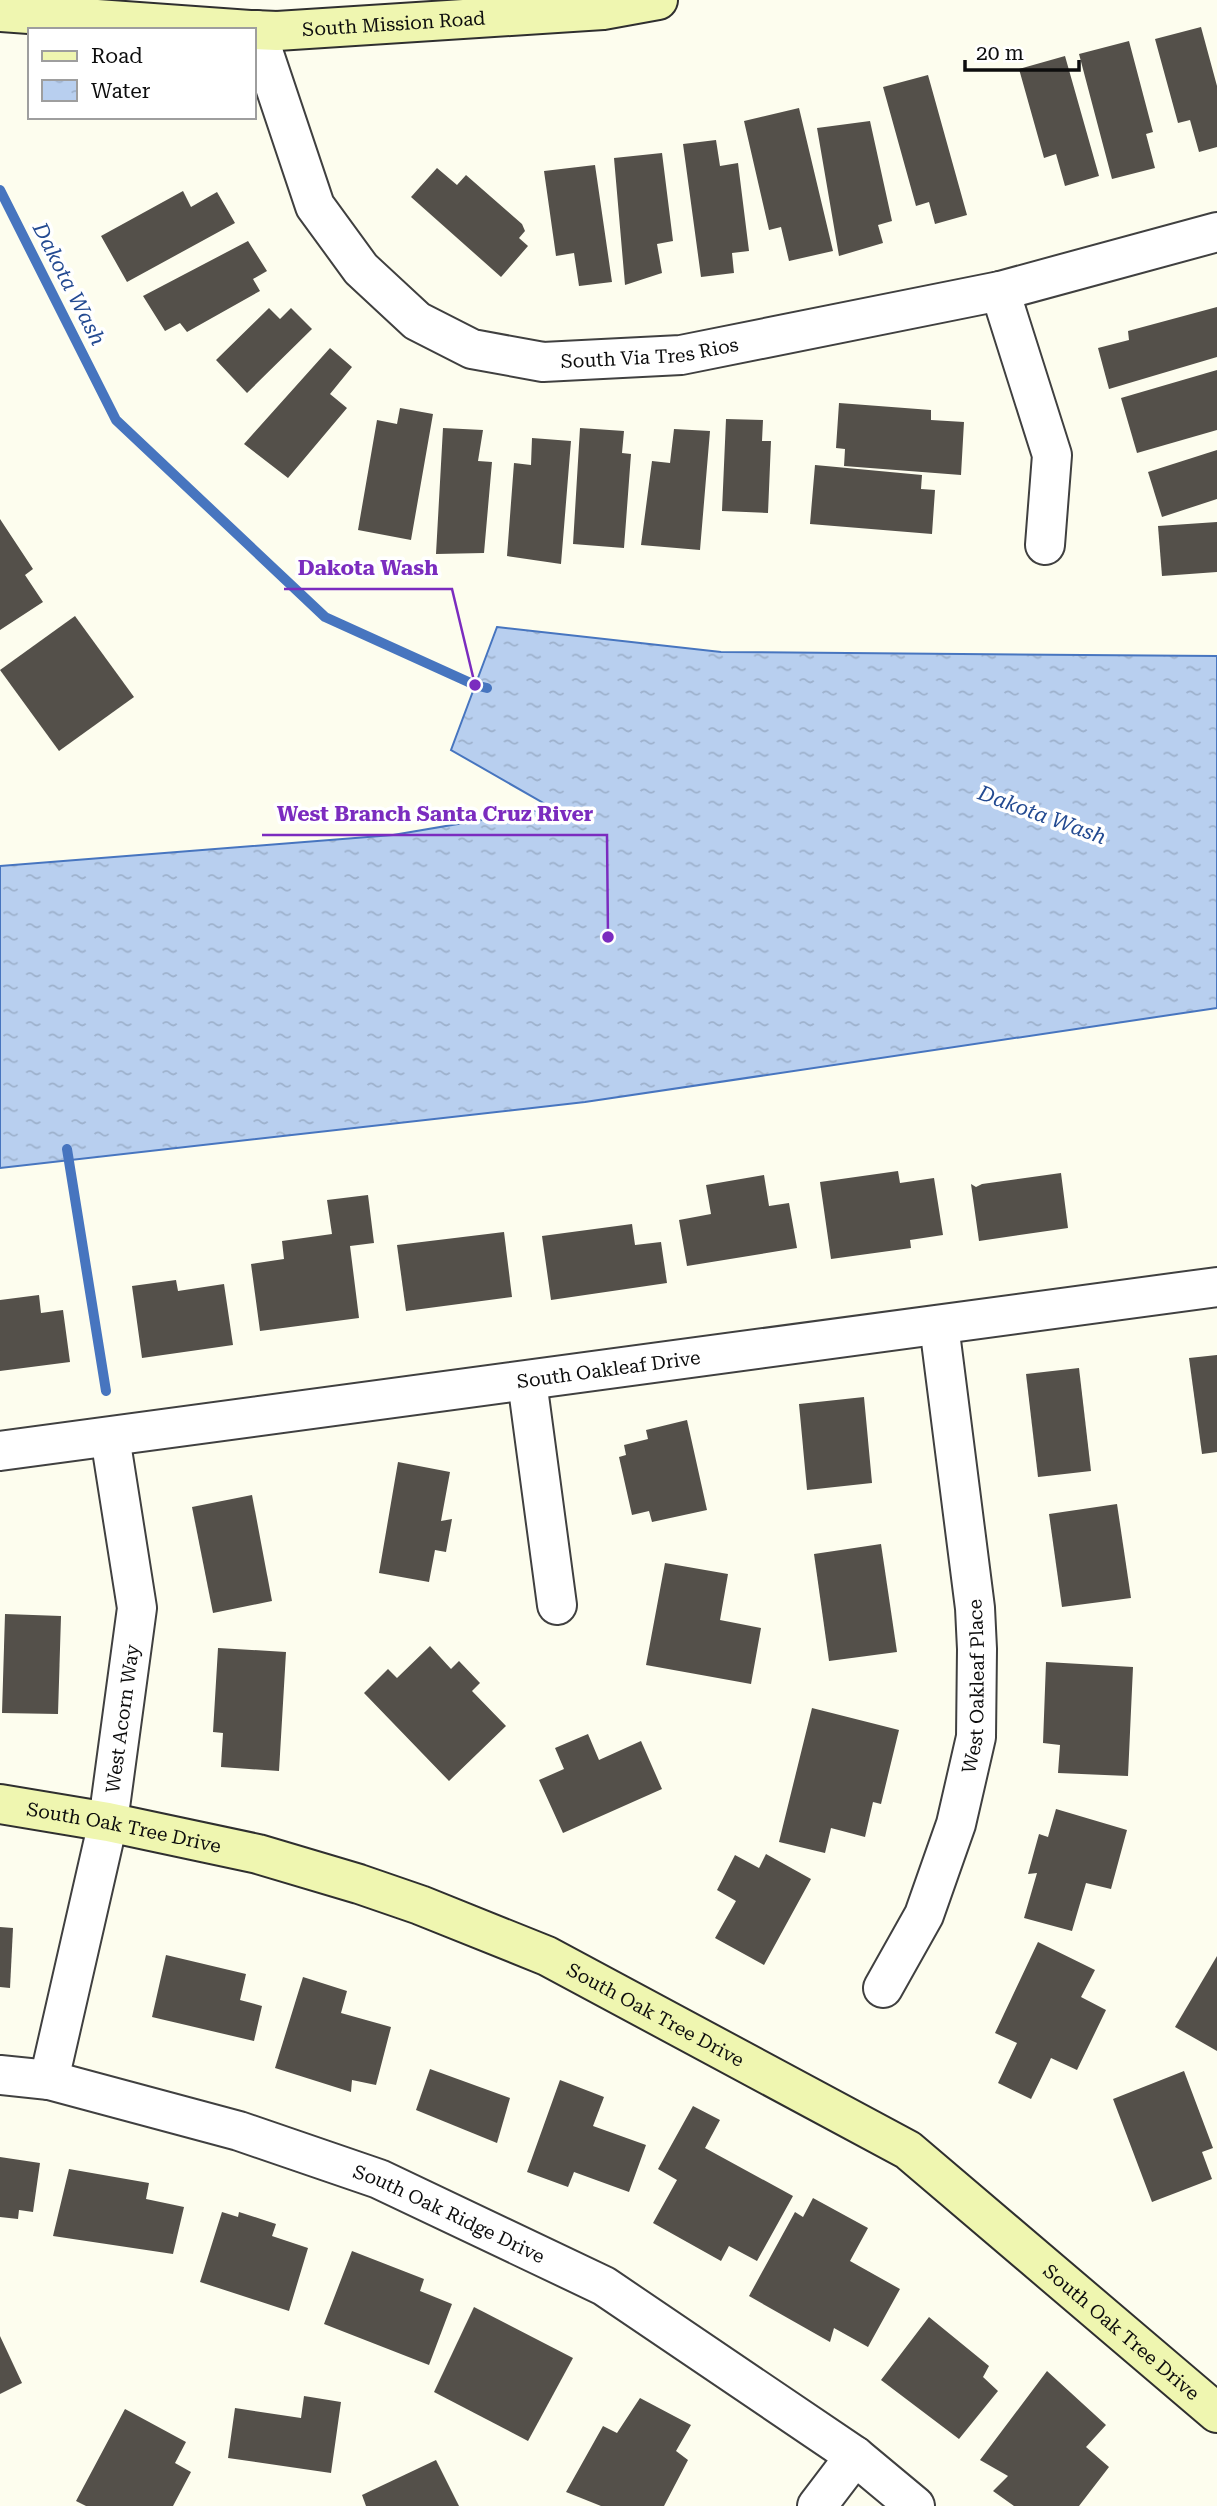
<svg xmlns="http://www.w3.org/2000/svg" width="1217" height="2506" font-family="'Roboto Serif',serif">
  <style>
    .water { fill: url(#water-ripples); stroke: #4775bf; stroke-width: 2 }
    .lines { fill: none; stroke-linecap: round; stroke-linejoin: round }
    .stream { stroke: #4775bf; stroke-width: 10 }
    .building { fill: #54504a }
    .street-casing { stroke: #404040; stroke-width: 42 }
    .secondary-casing { stroke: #2f2f2f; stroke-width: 42 }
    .street { stroke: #fff; stroke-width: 38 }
    .secondary { stroke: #eff6b0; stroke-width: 38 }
    .labels { text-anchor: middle; stroke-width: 7; stroke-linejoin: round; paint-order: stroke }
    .street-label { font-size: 19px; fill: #0d0d0d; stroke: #fff }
    .water-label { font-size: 21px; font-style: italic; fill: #234a91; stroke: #fff }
    .leader { fill: none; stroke: #7b2cbf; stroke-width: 2.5 }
    .callout-dot { fill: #7b2cbf; stroke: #fff; stroke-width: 2.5 }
    .callout-label { font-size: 21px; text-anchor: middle; font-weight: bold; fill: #7b2cbf; stroke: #fff; stroke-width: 7; stroke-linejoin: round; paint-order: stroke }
  </style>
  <defs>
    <pattern id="water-ripples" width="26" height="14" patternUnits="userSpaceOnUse" patternTransform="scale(1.75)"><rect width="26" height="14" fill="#b8cfef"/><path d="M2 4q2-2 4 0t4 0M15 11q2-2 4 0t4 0" fill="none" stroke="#9db1cc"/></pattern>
  </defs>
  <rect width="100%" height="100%" fill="#fdfdee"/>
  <path class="water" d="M 497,627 L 721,652 L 1217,656 L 1217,1008 L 585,1102 L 0,1168 L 0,866 L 393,835 L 552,808 L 451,750 Z"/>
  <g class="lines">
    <g class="stream">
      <path d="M 0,190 L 116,420 L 325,617 L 475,685 L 487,688"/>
      <path d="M 67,1149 L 106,1391"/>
    </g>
  </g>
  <g class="building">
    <path d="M 1201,27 L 1217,86 L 1217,147 L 1199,152 L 1190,120 L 1178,123 L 1155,39 Z"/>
    <path d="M 1129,41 L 1153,132 L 1146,134 L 1155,168 L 1112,179 L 1079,54 Z"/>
    <path d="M 1065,56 L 1099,176 L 1065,186 L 1056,154 L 1044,158 L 1019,69 Z"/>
    <path d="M 928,75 L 967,215 L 935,224 L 929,202 L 916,206 L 883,87 Z"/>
    <path d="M 799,108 L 833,251 L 789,261 L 781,227 L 769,230 L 744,121 Z"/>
    <path d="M 870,121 L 892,221 L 878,225 L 883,243 L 839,256 L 817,128 Z"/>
    <path d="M 716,140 L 720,166 L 738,163 L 749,251 L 732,253 L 734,273 L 701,277 L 683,144 Z"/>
    <path d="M 662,153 L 673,241 L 657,244 L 662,273 L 625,285 L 614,158 Z"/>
    <path d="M 595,165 L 612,282 L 579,286 L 574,253 L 556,256 L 544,171 Z"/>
    <path d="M 437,168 L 457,185 L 466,175 L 522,224 L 525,231 L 519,238 L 528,246 L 501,277 L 411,197 Z"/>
    <path d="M 183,191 L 191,207 L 217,192 L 235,223 L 127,282 L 101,236 Z"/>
    <path d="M 248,241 L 267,271 L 253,279 L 260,291 L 187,332 L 180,323 L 165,331 L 143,296 Z"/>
    <path d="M 1217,307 L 1217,357 L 1109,389 L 1098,348 L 1129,340 L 1128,331 Z"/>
    <path d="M 269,308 L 280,319 L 291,308 L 312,329 L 247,393 L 216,360 Z"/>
    <path d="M 330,348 L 352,367 L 330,394 L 347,408 L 288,478 L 244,444 Z"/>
    <path d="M 1217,370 L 1217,430 L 1137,453 L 1121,398 Z"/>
    <path d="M 839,403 L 931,410 L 931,420 L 964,422 L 961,475 L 844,466 L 845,449 L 836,448 Z"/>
    <path d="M 400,408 L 433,414 L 411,540 L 358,530 L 377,420 L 397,424 Z"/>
    <path d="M 726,419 L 763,420 L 762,441 L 771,441 L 768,513 L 722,511 Z"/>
    <path d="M 443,428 L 483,430 L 478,461 L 492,462 L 484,553 L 436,554 Z"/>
    <path d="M 580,428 L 624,431 L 622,453 L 631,454 L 624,548 L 573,544 Z"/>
    <path d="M 674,429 L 710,431 L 700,550 L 641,545 L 652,461 L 670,463 Z"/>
    <path d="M 532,438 L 571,441 L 561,564 L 507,556 L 514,463 L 531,465 Z"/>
    <path d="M 1217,450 L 1217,499 L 1162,517 L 1148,472 Z"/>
    <path d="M 815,465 L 922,475 L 921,489 L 935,490 L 932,534 L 810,524 Z"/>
    <path d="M 0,519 L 33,569 L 25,575 L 43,602 L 0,630 Z"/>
    <path d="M 1217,522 L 1217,572 L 1162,576 L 1158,526 Z"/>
    <path d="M 75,616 L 134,697 L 59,751 L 0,670 Z"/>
    <path d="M 898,1171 L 900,1183 L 934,1178 L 943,1235 L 910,1240 L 911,1248 L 831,1259 L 820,1182 Z"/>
    <path d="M 1061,1173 L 1068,1228 L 979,1241 L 971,1184 L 976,1187 L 982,1184 Z"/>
    <path d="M 764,1175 L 769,1206 L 789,1203 L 797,1248 L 687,1266 L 679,1220 L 711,1214 L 706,1185 Z"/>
    <path d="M 368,1195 L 374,1243 L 350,1246 L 359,1318 L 260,1331 L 251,1264 L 284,1259 L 282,1241 L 332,1234 L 327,1200 Z"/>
    <path d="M 632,1224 L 635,1245 L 661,1242 L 667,1283 L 551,1300 L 542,1236 Z"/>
    <path d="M 504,1232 L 512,1297 L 406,1311 L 397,1245 Z"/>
    <path d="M 176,1280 L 178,1291 L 224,1284 L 233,1345 L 142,1358 L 132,1286 Z"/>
    <path d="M 39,1295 L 41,1313 L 63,1310 L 70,1362 L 0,1371 L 0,1300 Z"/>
    <path d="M 1217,1355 L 1217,1452 L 1202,1454 L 1189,1358 Z"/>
    <path d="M 1079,1368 L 1091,1471 L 1038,1477 L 1026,1374 Z"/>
    <path d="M 864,1397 L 872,1483 L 807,1490 L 799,1404 Z"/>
    <path d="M 687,1420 L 707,1510 L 652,1522 L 649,1511 L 632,1515 L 619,1457 L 626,1455 L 624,1445 L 648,1439 L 646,1430 Z"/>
    <path d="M 398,1462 L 450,1472 L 441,1521 L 452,1519 L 446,1552 L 435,1550 L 429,1582 L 379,1573 Z"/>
    <path d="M 252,1495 L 272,1601 L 213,1613 L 192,1507 Z"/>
    <path d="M 1117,1504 L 1131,1598 L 1062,1607 L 1049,1514 Z"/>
    <path d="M 881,1544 L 897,1652 L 829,1661 L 814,1554 Z"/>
    <path d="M 665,1563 L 728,1574 L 720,1620 L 761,1628 L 751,1684 L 646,1665 Z"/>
    <path d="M 5,1614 L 61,1616 L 58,1714 L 2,1713 Z"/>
    <path d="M 430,1646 L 451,1669 L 459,1661 L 480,1683 L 472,1691 L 506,1726 L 449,1781 L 364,1693 L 388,1669 L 397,1678 Z"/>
    <path d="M 218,1648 L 286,1652 L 279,1771 L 221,1767 L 223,1733 L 213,1732 Z"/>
    <path d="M 1046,1662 L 1133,1667 L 1128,1776 L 1058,1773 L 1060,1745 L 1043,1743 Z"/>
    <path d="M 812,1708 L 899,1730 L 881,1804 L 873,1802 L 865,1837 L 831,1828 L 825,1853 L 779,1842 Z"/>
    <path d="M 588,1734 L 599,1760 L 641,1741 L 662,1789 L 563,1833 L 539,1780 L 564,1769 L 555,1748 Z"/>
    <path d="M 1056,1809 L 1127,1830 L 1111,1889 L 1086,1883 L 1072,1931 L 1024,1918 L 1037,1873 L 1028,1874 L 1039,1834 L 1048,1837 Z"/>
    <path d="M 766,1854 L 811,1879 L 764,1965 L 715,1938 L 736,1901 L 717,1890 L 735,1855 L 759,1868 Z"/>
    <path d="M 0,1927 L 13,1928 L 10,1988 L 0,1987 Z"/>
    <path d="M 1038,1942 L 1095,1970 L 1081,1997 L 1106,2010 L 1077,2070 L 1051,2058 L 1031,2099 L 998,2083 L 1017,2043 L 995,2033 Z"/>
    <path d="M 166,1955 L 246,1974 L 240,2000 L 262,2006 L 254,2041 L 152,2017 Z"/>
    <path d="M 1217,1956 L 1217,2051 L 1175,2027 Z"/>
    <path d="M 303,1977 L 347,1991 L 341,2013 L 391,2027 L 376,2085 L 352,2080 L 351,2092 L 275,2068 Z"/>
    <path d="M 430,2069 L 510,2098 L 497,2143 L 416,2110 Z"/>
    <path d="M 1184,2071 L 1213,2148 L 1202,2152 L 1212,2179 L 1152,2202 L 1113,2099 Z"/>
    <path d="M 560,2080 L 604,2097 L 593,2126 L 646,2145 L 629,2192 L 574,2172 L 568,2187 L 527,2172 Z"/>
    <path d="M 693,2106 L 720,2120 L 705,2148 L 793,2196 L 757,2261 L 729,2246 L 721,2261 L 653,2223 L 677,2180 L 658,2169 Z"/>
    <path d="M 0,2157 L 40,2163 L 33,2212 L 19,2210 L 18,2219 L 0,2217 Z"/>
    <path d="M 69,2169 L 149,2183 L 146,2199 L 184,2207 L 173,2254 L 53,2236 Z"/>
    <path d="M 813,2198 L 868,2228 L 850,2261 L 900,2289 L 868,2347 L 834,2328 L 830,2342 L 749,2296 L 795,2212 L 803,2217 Z"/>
    <path d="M 222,2212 L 238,2217 L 239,2212 L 276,2224 L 272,2236 L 308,2248 L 289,2311 L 200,2282 Z"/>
    <path d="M 352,2251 L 424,2279 L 420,2291 L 452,2304 L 429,2365 L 324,2324 Z"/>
    <path d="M 474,2307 L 573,2358 L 528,2441 L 434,2392 Z"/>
    <path d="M 929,2317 L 989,2366 L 983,2377 L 998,2391 L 959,2439 L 881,2380 Z"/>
    <path d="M 0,2336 L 22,2383 L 0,2394 Z"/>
    <path d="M 1047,2371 L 1106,2425 L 1086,2447 L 1109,2467 L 1079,2506 L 1014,2506 L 993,2491 L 1008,2476 L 980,2460 Z"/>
    <path d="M 304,2396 L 341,2402 L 331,2473 L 228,2458 L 235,2408 L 301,2418 Z"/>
    <path d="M 640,2398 L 691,2425 L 676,2451 L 688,2460 L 664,2506 L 601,2506 L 566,2492 L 603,2426 L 617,2433 Z"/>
    <path d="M 125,2409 L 186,2442 L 175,2463 L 191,2472 L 173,2506 L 86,2506 L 76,2501 Z"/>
    <path d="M 436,2460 L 459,2506 L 366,2506 L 362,2495 Z"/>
  </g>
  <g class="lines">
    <g class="street-casing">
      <g id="street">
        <path id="s1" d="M 256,30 L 315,206 L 361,269 L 417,321 L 472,349 L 543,362 L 681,355 L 1000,291 L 1217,232"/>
        <path d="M 1000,291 L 1052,455 L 1045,545"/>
        <path d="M 527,1381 L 557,1605"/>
        <path id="s2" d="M 0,1451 L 1217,1287"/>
        <path id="s3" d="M 883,1988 L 924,1915 L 956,1824 L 976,1737 L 977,1649 L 975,1608 L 939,1325"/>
        <path id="s4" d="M 0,2075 L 49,2080 L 239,2131 L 379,2179 L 604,2286 L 855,2456 L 915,2506"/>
        <path id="s5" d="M 49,2080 L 108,1822 L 137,1608 L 110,1437"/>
        <path d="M 817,2506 L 855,2456"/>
      </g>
    </g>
    <g class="secondary-casing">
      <g id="secondary">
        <path d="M 0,12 L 250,30"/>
        <path id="s6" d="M 254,30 L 277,31 L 603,10 L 658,0"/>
        <path id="s7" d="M 0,1804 L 108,1822 L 258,1854 L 359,1884 L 420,1905 L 547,1956 L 908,2150 L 1217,2413"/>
      </g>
    </g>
    <use href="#street" class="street"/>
    <use href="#secondary" class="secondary"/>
  </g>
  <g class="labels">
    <g class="street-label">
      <text dy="7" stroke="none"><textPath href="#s6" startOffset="140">South Mission Road</textPath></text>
      <text dy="7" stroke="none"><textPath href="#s1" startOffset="581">South Via Tres Rios</textPath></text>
      <text dy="7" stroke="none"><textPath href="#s2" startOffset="614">South Oakleaf Drive</textPath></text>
      <text dy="7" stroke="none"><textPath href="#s3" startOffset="320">West Oakleaf Place</textPath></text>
      <text dy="7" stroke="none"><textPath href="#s5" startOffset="369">West Acorn Way</textPath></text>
      <text dy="7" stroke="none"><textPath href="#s7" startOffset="126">South Oak Tree Drive</textPath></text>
      <text dy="7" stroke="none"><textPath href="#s7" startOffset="693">South Oak Tree Drive</textPath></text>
      <text dy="7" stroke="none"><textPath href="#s4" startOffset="472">South Oak Ridge Drive</textPath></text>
      <text dy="7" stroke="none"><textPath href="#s7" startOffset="1260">South Oak Tree Drive</textPath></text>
    </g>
    <g class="water-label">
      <text transform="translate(69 284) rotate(63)" y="7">Dakota Wash</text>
      <text transform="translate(1042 815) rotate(20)" y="7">Dakota Wash</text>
    </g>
  </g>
  <path class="leader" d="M475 685L452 589H284M608 937L607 835H262"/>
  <g class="callout-dot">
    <circle cx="475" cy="685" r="7"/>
    <circle cx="608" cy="937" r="7"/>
  </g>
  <g class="callout-label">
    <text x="368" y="575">Dakota Wash</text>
    <text x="435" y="821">West Branch Santa Cruz River</text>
  </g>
  <rect x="28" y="28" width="228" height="91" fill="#ffffff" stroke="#9e9e9e" stroke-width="2"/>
  <rect x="42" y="51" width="35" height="10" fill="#eff6b0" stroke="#9e9e9e" stroke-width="2"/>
  <text x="91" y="63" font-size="21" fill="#0d0d0d">Road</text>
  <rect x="42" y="80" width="35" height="21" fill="url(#water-ripples)" stroke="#9e9e9e" stroke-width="2"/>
  <text x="91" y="98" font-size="21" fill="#0d0d0d">Water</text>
  <path d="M965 60v10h114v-10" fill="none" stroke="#0d0d0d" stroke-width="3.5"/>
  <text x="976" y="60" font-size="21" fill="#0d0d0d" stroke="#ffffff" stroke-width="5" paint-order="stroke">20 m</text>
</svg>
